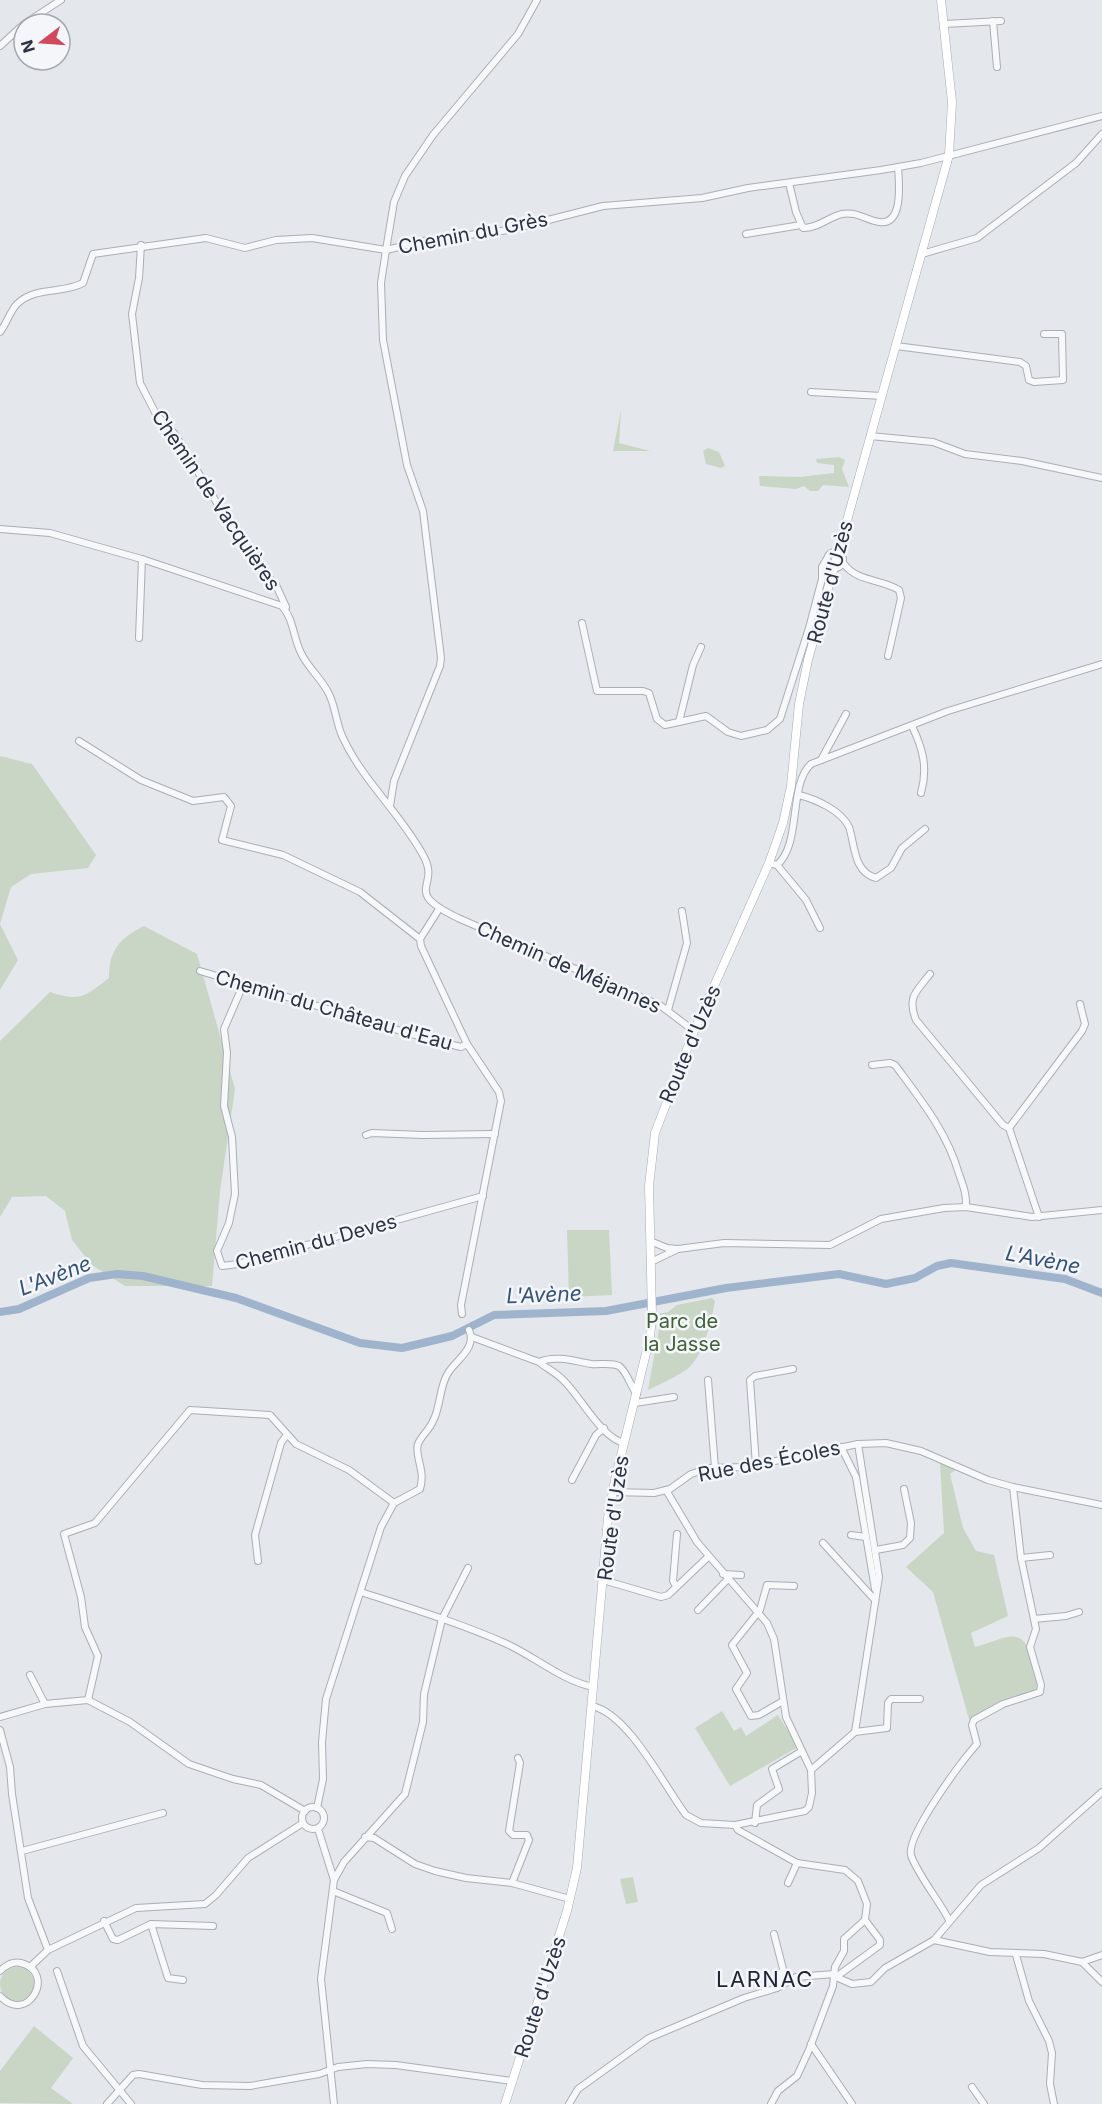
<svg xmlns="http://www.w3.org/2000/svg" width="1102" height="2104" font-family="Inter,sans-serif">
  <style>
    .green { fill: #c9d6c5 }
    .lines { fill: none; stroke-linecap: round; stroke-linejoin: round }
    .river { stroke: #9fb4cc; stroke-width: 8 }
    .minor-casing { stroke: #a9aeb7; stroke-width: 8 }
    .major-casing { stroke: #a3abb8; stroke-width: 9 }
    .minor { stroke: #f7f8fa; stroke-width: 6 }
    .major { stroke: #fff; stroke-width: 8 }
    .labels { text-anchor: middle; stroke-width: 5; stroke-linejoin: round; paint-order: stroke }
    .street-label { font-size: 20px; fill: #2b3445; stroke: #f4f6f9 }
    .park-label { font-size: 20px; fill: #3f6138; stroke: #f4f6f9 }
    .water-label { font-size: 21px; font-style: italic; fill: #34527a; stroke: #f4f6f9 }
    .quarter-label { font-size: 22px; letter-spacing: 1.5px; fill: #1d2536; stroke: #f4f6f9 }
  </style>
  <rect width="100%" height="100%" fill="#e4e7ec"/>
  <g class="green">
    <path d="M 621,410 L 619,443 L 650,451 L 613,451 Z"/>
    <path d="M 708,448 L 719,452 L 725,466 L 721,468 L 706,464 L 703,451 Z"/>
    <path d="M 839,457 L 845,460 L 842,469 L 849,487 L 823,485 L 818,491 L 810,491 L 804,486 L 796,489 L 760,486 L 759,476 L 800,477 L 834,473 L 834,465 L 817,463 L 816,459 Z"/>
    <path d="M 0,756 L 32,764 L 96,855 L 88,868 L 31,874 L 11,887 L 0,924 L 18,960 L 0,990 Z"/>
    <path d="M 144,926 L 197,954 L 235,1089 L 220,1191 L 212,1286 L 125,1286 L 92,1265 L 72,1240 L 65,1211 L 46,1196 L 12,1197 L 0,1217 L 0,1041 L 50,992 C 81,1002 84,997 109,978 C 109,950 120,938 144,926 Z"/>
    <path d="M 567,1230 L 609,1230 L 612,1295 L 569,1297 Z"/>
    <path d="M 712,1298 L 715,1301 C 711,1321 704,1357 686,1370 C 674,1378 660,1384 648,1390 L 659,1329 L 658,1314 L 668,1312 L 677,1305 Z"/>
    <path d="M 940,1462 L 957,1469 L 950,1474 L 963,1528 L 976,1551 L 994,1555 L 1008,1616 L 971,1633 L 975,1647 C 1007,1639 1022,1622 1034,1663 C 1036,1672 1040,1680 1037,1690 L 985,1710 L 974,1722 L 969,1719 L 933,1592 L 906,1567 L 944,1533 Z"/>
    <path d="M 722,1711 L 734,1731 L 741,1727 L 746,1736 L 778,1715 L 798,1747 L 730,1786 L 695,1728 Z"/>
    <path d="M 633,1877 L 638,1902 L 626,1904 L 620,1879 Z"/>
    <circle cx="17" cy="1984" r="17"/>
    <path d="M 34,2026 L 73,2058 L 51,2088 L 73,2104 L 0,2103 L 0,2071 Z"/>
  </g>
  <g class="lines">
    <path class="river" d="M 0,1312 L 19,1309 L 89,1278 L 117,1274 L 143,1276 L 236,1298 L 360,1343 L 402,1348 L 452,1336 L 494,1315 L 606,1311 L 726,1288 L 839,1274 L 886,1284 L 915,1278 L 937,1266 L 951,1263 L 1065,1279 L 1102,1293"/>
    <g class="minor-casing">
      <g id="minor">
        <path d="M 993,21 L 997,67"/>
        <path d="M 944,24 L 1001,21"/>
        <path d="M 0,46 L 24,24 L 61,0"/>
        <path d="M 789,183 L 796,212 L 803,228 C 819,228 828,217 842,214 C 856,211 866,220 879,222 C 904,226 899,182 898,167"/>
        <path d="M 746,234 L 801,225"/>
        <path d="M 141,245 L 139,278 L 132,314 L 140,383 L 156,414 L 174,433 L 250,557 L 276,585 L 286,607"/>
        <path d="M 922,254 L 977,238 L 1076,163 L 1102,134"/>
        <path d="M 0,332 C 7,323 10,311 17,304 C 35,286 63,294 83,283 L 93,254 L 206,238 L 245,248 L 276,240 L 312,238 L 386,250 L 429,240 L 509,230 L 603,206 L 702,198 L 748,188 L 881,170 L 921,163 L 1102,116"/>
        <path d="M 896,346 L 1020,362 L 1026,366 L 1029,380 L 1034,382 L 1063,380 L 1062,334 L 1044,334"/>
        <path d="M 811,392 L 882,396"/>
        <path d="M 870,436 L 933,442 L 965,454 L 1022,461 L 1102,478"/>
        <path d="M 0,529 L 50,533 L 145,560 L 282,606 C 294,620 293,637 301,653 C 308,668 322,679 329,694 C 336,708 336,724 343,738 C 363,781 400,813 423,855 C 442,888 400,890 458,918 L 661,1006 L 694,1031"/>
        <circle cx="835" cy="560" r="8"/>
        <path d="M 844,564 C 857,582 882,579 899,590 L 901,598 L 888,656"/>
        <path d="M 582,623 L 597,691 L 643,691 L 649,693 L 657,719 L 665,725 L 706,716 L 728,732 L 741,736 L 767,730 L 780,719 L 809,628 L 822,579 L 822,567 L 826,560"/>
        <path d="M 139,638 L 142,559"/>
        <path d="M 679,722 L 693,665 L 701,647"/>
        <path d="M 912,726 C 923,749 928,768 921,793"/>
        <path d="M 79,741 L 141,780 L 193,801 L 224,797 L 231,806 L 222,840 L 283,855 L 360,892 L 420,939"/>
        <path d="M 821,760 L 846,714"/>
        <path d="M 799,795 C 815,799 841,810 849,827 C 855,844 853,872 876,878 L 891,868 L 902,848 L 925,829"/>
        <path d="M 390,806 L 394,781 L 440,666 L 441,658 L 423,511 L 407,465 L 383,340 L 381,283 L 386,250 L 394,202 L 405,176 L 433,135 L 518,34 L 537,0"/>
        <path d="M 769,863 L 777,865 C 802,844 788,785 811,764 L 948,711 L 1102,664"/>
        <path d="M 777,865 L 806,900 L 820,928"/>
        <path d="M 439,909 L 420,939 L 421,946 L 467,1044 L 499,1092 L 501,1101 L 461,1305 L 462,1314"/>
        <path d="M 200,971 L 428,1039 L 461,1047 L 467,1044"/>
        <path d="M 930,974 C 916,992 907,997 916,1020 L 1003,1125 L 1009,1128 L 1039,1217"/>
        <path d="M 243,985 L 224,1029 L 227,1053 L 224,1106 L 232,1137 L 235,1194 L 229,1223 L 217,1251 L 222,1266 L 238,1264 L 483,1196"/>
        <path d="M 668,1010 L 687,943 L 682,911"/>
        <path d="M 872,1065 L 890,1063 L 895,1065 C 921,1100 947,1132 959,1174 C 963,1185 967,1195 966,1207"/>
        <path d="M 1009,1128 L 1082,1031 L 1085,1024 L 1080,1004"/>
        <path d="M 366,1135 L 372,1133 L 423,1135 L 495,1134"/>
        <path d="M 650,1241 L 667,1248 L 678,1249 L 724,1243 L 830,1245 L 881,1219 L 944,1208 L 966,1207 L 1032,1217 L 1102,1210"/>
        <path d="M 651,1262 L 678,1249"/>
        <path d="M 472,1337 L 539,1362 C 556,1355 574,1361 591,1364 C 599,1365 611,1362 619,1366 C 628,1373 630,1386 637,1394"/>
        <path d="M 539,1362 C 546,1368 555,1372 562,1379 C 580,1395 600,1437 624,1443"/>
        <path d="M 708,1380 L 715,1468"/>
        <path d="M 635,1403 L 674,1397"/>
        <path d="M 841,1447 L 856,1477 L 875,1589"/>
        <path d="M 756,1465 L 750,1380 L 755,1376 L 793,1369"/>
        <path d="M 572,1480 L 596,1435 L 604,1428"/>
        <path d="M 666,1490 L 697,1542 L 767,1623 L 774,1639 L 786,1717 L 811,1770 L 812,1793 L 809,1807 L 805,1811 L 735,1825"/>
        <path d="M 612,1492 L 654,1493 L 670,1489 L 691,1474 L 710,1468 L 746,1467 L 858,1444 L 886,1443 L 921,1451 L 988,1480 L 1013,1487 L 1102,1505"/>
        <path d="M 851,1535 L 866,1537"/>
        <path d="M 823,1543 L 875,1600"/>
        <path d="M 876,1550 L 903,1545 L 910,1538 L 911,1523 L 904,1489"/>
        <path d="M 1021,1558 L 1050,1555"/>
        <path d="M 258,1561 L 255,1535 L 281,1443 L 286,1436"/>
        <path d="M 723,1574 L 741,1575"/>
        <path d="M 603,1580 L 661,1597 L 668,1595 L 708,1557"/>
        <path d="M 676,1586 L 673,1581 L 677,1534"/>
        <path d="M 361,1592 C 410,1608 460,1623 507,1644 C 535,1657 563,1681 593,1687"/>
        <path d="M 698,1610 L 727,1580"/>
        <path d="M 1034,1619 L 1066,1616 L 1079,1612"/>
        <path d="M 30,1675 L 45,1704"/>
        <path d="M 88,1700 L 98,1656 L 85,1627 L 81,1597 L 64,1534 L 95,1523 L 190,1410 L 270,1415 L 296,1444 L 349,1470 L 394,1503"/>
        <path d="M 783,1701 L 759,1715 L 751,1716 L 736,1689 L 747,1673 L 732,1645 L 760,1610 L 767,1585 L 794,1586"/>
        <path d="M 592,1706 C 629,1714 664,1786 686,1815 L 701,1823 L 735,1825 L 738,1830 L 797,1863 L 845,1870 L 858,1881 L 867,1904 L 865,1920"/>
        <path d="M 0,1717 L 45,1704 L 88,1700 L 130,1722 L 189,1764 L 233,1779 L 261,1785 L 305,1811"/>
        <path d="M 0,1730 L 10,1767 L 12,1794 L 28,1898 L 48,1950"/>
        <path d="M 855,1732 L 887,1728 L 888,1703 L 891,1699 L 920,1699"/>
        <path d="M 811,1770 L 855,1732 L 879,1577 L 858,1444"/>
        <circle cx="313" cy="1818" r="11"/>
        <path d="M 317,1808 L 323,1779 L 322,1742 L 326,1699 L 381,1527 L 394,1503 L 420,1489 C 426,1469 414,1457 418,1444 C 421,1436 430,1429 433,1421 C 441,1406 439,1387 448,1373 C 457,1359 477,1348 469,1330"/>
        <path d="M 755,1823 L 757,1805 L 779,1789 L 772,1769 L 802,1751"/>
        <path d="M 318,1829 L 334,1880 L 321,1979 L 334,2104"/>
        <path d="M 365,1837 L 374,1838 L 415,1864 L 435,1871 L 466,1878 L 512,1883 L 570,1899"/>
        <path d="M 22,1851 L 163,1813"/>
        <path d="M 334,1880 L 344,1862 L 405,1794 L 423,1722 L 424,1694 L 442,1619 L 468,1568"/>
        <path d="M 512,1883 L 529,1840 L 527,1835 L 513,1835 L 509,1831 L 520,1763 L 518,1758"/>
        <path d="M 788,1883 L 797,1863"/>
        <path d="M 333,1891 L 387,1913 L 392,1929"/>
        <path d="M 865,1920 L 880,1940 L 880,1945 L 836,1977 L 852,1984 L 871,1982 L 885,1968 L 934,1940 L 981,1885 L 1039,1848 L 1102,1792"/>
        <path d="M 949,1920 C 940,1902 916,1872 911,1855 C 906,1836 962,1760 977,1744 L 972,1725 L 974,1720 L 1003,1704 L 1040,1692 L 1041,1685 L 1030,1647 L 1036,1629 L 1021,1558 L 1013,1487"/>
        <path d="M 104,1921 L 113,1939 L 118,1940 L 151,1924 L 213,1926"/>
        <path d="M 151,1924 L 168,1978 L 183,1980"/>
        <path d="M 774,1934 L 783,1969 L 777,1987"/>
        <path d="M 934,1940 L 990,1952 L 1044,1954 L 1082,1962 L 1102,1955"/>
        <path d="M 1016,1955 L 1029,2001 L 1049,2041 L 1052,2053 L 1050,2084 L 1054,2104"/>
        <path d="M 1082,1962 L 1102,1982"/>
        <path d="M 30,1967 L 48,1950 L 136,1908 L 205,1904 L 216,1895 L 248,1858 L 303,1823"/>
        <path d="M 0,1971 C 6,1965 13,1961 21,1963 C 57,1972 28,2026 0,1996"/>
        <path d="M 57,1971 L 83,2046 L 131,2104"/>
        <path d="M 811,2044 L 852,2104"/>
        <path d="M 972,2087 L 984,2104"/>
        <path d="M 107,2104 L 133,2075 L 139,2074 L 202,2085 L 250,2086 L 319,2074 L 338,2067 L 367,2064 L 396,2065 L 512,2081"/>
        <path d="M 569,2104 L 578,2089 L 649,2038 L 744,1998 L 777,1988 L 796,1977 L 834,1974"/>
        <path d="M 771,2104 L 778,2091 L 797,2076 L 809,2050 L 833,1986 L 835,1967 L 844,1951 L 844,1939 L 865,1920"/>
      </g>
    </g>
    <g class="major-casing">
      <path id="major" d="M 505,2104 L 567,1911 L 577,1868 L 608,1518 L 615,1480 L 650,1337 L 652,1316 L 649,1186 L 655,1133 L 694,1031 L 769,863 L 783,823 L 791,786 L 799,704 L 808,660 L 949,155 L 952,102 L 941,0"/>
    </g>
    <use href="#minor" class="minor"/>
    <use href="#major" class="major"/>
  </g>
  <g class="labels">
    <g class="street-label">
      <text transform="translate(473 233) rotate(-11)" y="7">Chemin du Grès</text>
      <text transform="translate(216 500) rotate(56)" y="7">Chemin de Vacquières</text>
      <text transform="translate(830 582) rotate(-75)" y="7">Route d'Uzès</text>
      <text transform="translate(569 967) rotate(24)" y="7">Chemin de Méjannes</text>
      <text transform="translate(334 1010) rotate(16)" y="7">Chemin du Château d'Eau</text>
      <text transform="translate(690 1044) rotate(-67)" y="7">Route d'Uzès</text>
      <text transform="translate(316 1242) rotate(-15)" y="7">Chemin du Deves</text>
      <text transform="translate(769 1461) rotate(-11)" y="7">Rue des Écoles</text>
      <text transform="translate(613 1518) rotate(-82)" y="7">Route d'Uzès</text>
      <text transform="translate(540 1997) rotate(-72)" y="7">Route d'Uzès</text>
    </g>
    <g class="park-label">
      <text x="682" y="1328">Parc de<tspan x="682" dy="23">la Jasse</tspan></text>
    </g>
    <g class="water-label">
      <text transform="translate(1043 1260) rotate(11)" y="7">L'Avène</text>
      <text transform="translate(55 1276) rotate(-21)" y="7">L'Avène</text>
      <text transform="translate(544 1295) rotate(-2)" y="7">L'Avène</text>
    </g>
    <g class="quarter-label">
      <text x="765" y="1987">LARNAC</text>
    </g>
  </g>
  <g transform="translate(42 42) rotate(253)"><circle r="28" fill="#f4f6f9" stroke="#a4a8b1" stroke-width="1.5"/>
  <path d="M0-4.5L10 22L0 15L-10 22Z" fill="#d1495b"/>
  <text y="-9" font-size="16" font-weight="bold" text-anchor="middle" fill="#2b3445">N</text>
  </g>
</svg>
